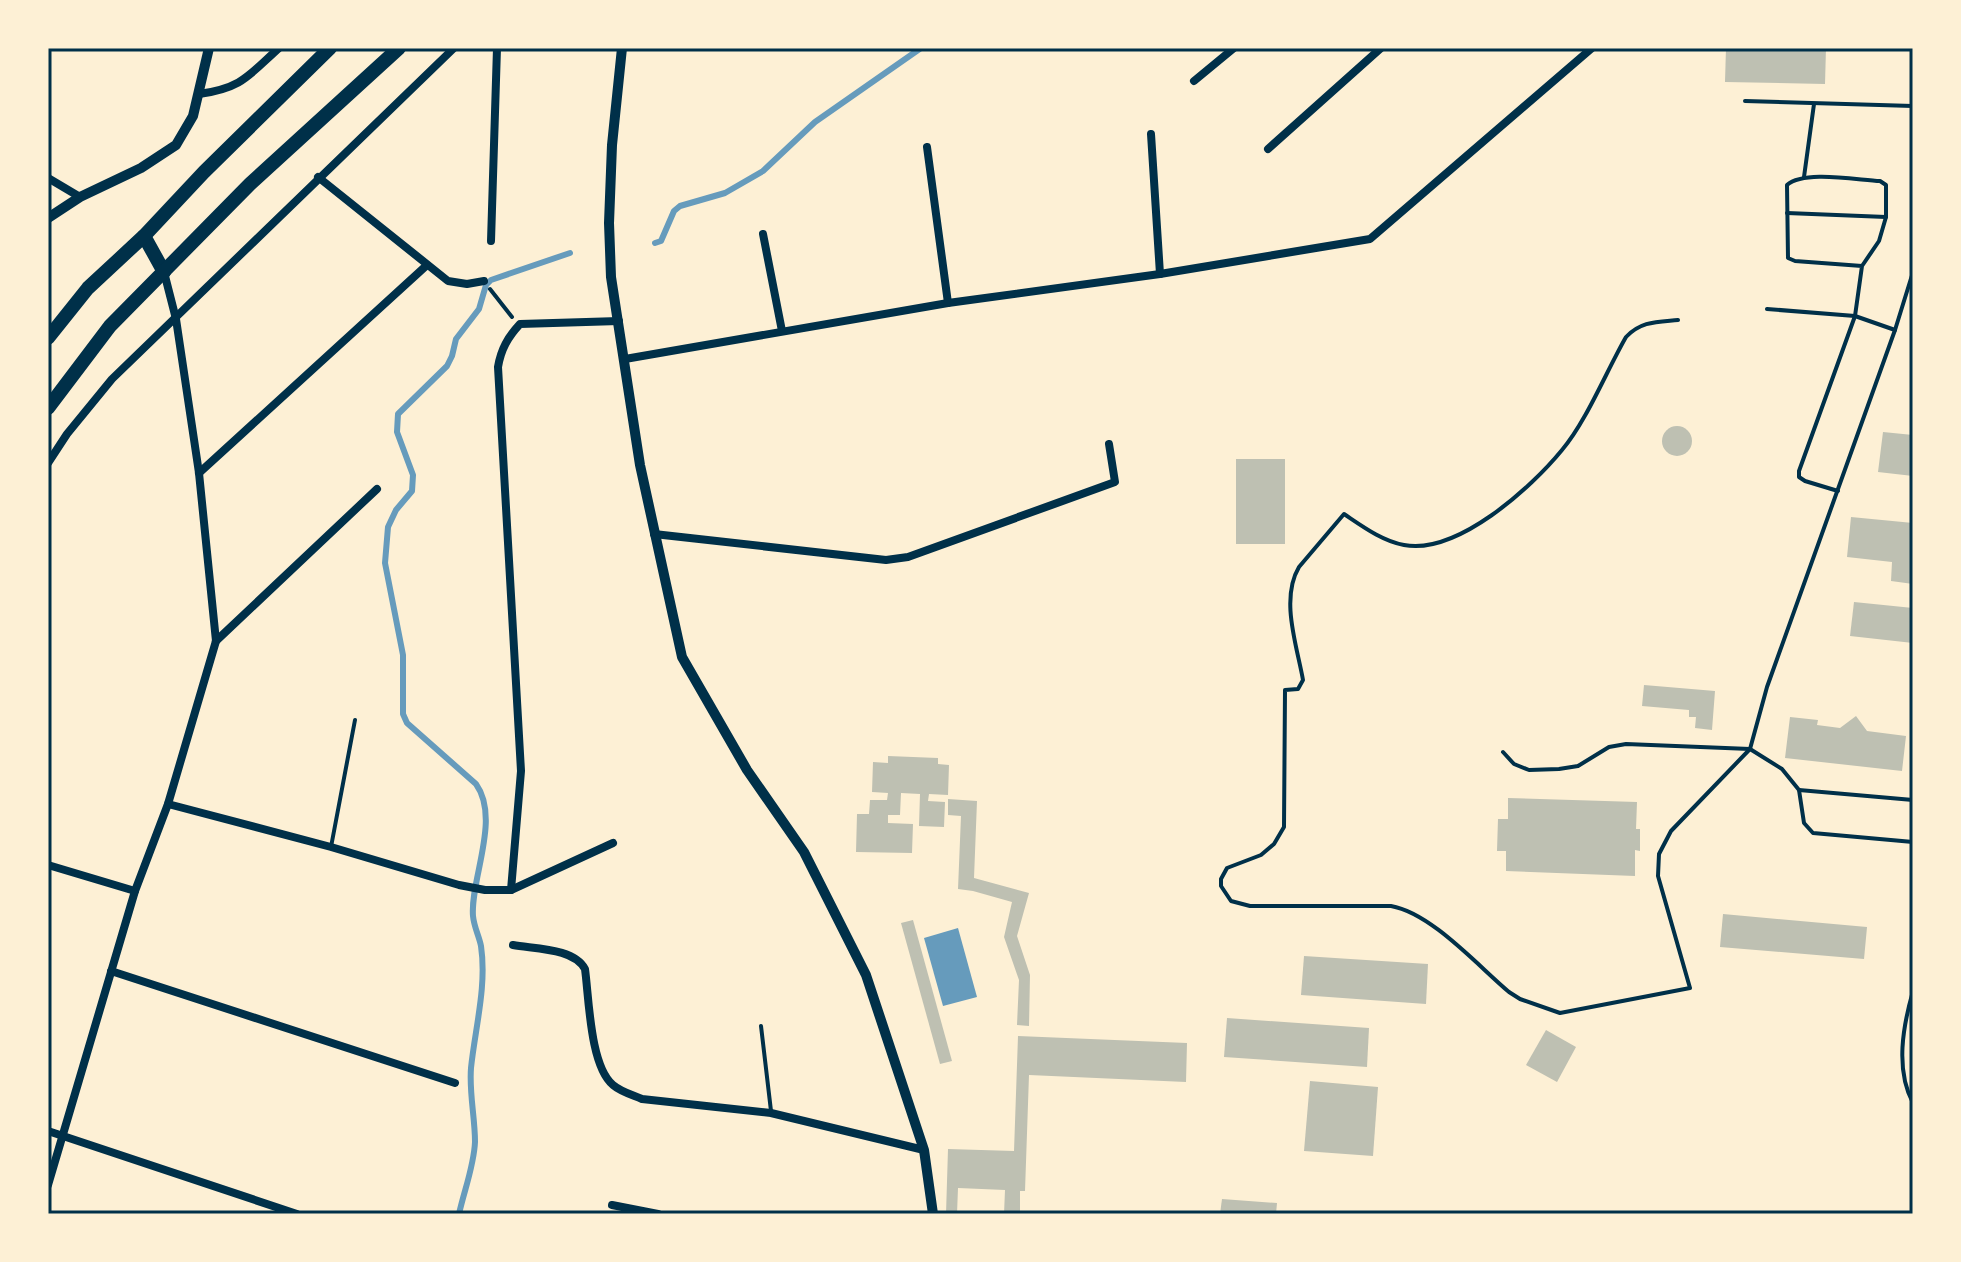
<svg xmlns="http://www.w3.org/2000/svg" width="1961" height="1262" font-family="'Crimson Pro',serif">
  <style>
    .water { fill: #669bbc }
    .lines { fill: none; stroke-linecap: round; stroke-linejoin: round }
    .stream { stroke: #669bbc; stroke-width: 6 }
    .building { fill: #bec0b2 }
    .path { stroke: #003049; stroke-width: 4 }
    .service { stroke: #003049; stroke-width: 4 }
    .minor { stroke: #003049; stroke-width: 8 }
    .tertiary { stroke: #003049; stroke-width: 10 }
    .trunk { stroke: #003049; stroke-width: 14 }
    .neatline { fill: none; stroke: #003049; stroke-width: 3 }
  </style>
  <rect width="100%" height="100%" fill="#fdf0d5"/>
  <path class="water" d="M 958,928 L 977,997 L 943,1006 L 924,938 Z"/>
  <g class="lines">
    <g class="stream">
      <path d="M 655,243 L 661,241 L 674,211 L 680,206 L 725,193 L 763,171 L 815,122 L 921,48"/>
      <path d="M 459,1214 C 464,1191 474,1166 475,1142 C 475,1117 469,1093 471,1068 C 475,1029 487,986 481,946 C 479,936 474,927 473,916 C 470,880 501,819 476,784 L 407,723 L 403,714 L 403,655 L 385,563 L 388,527 L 396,510 L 412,491 L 413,475 L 397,432 L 398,414 L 447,366 L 452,356 L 456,339 L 479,309 L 486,285 L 491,280 L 570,253"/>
    </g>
  </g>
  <g class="building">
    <path d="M 1726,48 L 1826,48 L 1825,84 L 1725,82 Z"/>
    <circle cx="1677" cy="441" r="15"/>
    <path d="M 1883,432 L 1913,435 L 1913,476 L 1878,472 Z"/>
    <rect x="1236" y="459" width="49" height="85"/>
    <path d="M 1851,517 L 1913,523 L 1913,584 L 1891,581 L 1892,562 L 1847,557 Z"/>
    <path d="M 1854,602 L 1913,608 L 1913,643 L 1850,636 Z"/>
    <path d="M 1644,685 L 1715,691 L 1712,730 L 1695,728 L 1696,717 L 1689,717 L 1689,710 L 1642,706 Z"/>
    <path d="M 1856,716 L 1867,731 L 1906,736 L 1902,771 L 1785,758 L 1790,717 L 1818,720 L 1817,725 L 1840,728 Z"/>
    <path d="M 888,756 L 938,758 L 938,764 L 949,765 L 948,795 L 929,794 L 928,801 L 945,802 L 944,827 L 919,826 L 920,794 L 901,793 L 900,815 L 888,815 L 888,823 L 913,824 L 912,853 L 856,852 L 857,814 L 869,814 L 870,800 L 887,800 L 888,793 L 872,792 L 873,762 L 888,763 Z"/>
    <path d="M 1508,798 L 1637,802 L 1636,829 L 1640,829 L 1640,851 L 1635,850 L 1635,876 L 1506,871 L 1506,851 L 1497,851 L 1498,819 L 1508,819 Z"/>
    <path d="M 948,799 L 977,801 L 974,878 L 1029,893 L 1017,936 L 1030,975 L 1029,1026 L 1017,1025 L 1019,980 L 1004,937 L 1012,902 L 973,891 L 958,889 L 961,816 L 948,815 Z"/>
    <path d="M 1723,914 L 1867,927 L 1864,959 L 1720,947 Z"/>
    <path d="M 913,920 L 952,1061 L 940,1064 L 901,923 Z"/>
    <path d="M 1304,956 L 1428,964 L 1426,1004 L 1301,995 Z"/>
    <path d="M 1227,1018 L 1369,1028 L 1367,1067 L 1224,1057 Z"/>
    <path d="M 1546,1030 L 1576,1047 L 1557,1082 L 1526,1065 Z"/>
    <path d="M 1018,1036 L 1187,1043 L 1186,1082 L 1029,1075 L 1025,1191 L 1020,1191 L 1020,1214 L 1004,1214 L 1005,1190 L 958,1188 L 957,1214 L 946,1214 L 948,1149 L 1014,1151 Z"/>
    <path d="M 1310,1081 L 1378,1087 L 1373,1156 L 1304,1151 Z"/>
    <path d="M 1222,1199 L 1277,1203 L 1276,1214 L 1220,1214 Z"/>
  </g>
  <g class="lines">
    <path class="path" d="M 490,289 L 512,317"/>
    <g class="service">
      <path d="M 1745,101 L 1913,106"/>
      <path d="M 1804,177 L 1814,104"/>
      <path d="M 1787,213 L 1886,217"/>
      <path d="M 1767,309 L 1855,316 L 1895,330"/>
      <path d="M 1678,320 C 1657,322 1641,321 1626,337 C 1607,370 1586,422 1562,450 C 1531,488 1457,555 1404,545 C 1382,541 1362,526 1344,514 L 1299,567 C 1280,599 1297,646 1303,680 L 1298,689 L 1285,690 L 1284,827 L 1274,844 L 1261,855 L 1227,868 L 1221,879 L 1221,886 L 1231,901 L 1250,906 L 1391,906 C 1431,913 1477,965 1509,992 L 1520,999 L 1560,1013 L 1690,988 L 1658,876 L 1659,854 L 1671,831 L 1750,749 L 1767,687 L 1895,330 L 1913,272"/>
      <path d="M 1838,491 L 1805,481 L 1799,477 L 1799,471 L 1855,316 L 1862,266 L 1879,241 L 1886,217 L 1886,185 L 1880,181 C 1857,180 1804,170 1787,185 L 1788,258 L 1795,261 L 1862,266"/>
      <path d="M 1503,752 L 1514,764 L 1529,770 L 1559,769 L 1578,766 L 1609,747 L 1626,744 L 1750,749 L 1782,769 L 1799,790 L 1804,823 L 1813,833 L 1913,842"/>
      <path d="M 1799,790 L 1913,800"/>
      <path d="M 331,847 L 355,720"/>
      <path d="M 1913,991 C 1903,1026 1895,1069 1913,1103"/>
      <path d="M 761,1026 L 771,1111"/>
    </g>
    <g class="minor">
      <path d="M 1194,81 L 1234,48"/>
      <path d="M 199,94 C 242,88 248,76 279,48"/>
      <path d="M 1151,134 L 1160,274"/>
      <path d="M 927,147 L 948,303"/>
      <path d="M 1268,149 L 1381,48"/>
      <path d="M 318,177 L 448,281 L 467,284 L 484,281"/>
      <path d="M 48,178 L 80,197"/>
      <path d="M 763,234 L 782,331"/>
      <path d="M 491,241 L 497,48"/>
      <path d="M 625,359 L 948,303 L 1160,274 L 1370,239 L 1592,48"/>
      <path d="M 48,463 L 67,434 L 112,379 L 454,48"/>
      <path d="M 199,473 L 427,265"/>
      <path d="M 654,534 L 886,560 L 908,557 L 1115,482 L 1109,444"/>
      <path d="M 216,641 L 377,489"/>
      <path d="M 168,804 L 331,847 L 459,885 L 485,890 L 511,890 L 613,843"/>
      <path d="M 48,865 L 135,891"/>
      <path d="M 511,890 L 521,771 L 498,367 C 501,349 508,337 520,324 L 619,321"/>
      <path d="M 513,945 C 535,949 574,948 585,969 C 589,998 590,1066 613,1085 C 621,1092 633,1095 642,1099 L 771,1113 L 924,1150"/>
      <path d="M 111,971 L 455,1083"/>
      <path d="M 48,1131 L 297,1214"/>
      <path d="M 48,1185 L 135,891 L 168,804 L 216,641 L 199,473 L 176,319 L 164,272"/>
      <path d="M 612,1205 L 658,1214"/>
    </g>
    <g class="tertiary">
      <path d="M 622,48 L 612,145 L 609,223 L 611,277 L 640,465 L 682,657 L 747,770 L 804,852 L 866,975 L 924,1150 L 933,1214"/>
      <path d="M 48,218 L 80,197 L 141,168 L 176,145 L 193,116 L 209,48"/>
    </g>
    <g class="trunk">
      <path d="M 144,236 L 164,272"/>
      <path d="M 48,338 L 88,288 L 144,236 L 204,172 L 330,48"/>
      <path d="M 48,408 L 110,326 L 250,184 L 399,48"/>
    </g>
  </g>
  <rect width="1961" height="1262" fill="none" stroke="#fdf0d5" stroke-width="100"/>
  <rect x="50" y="50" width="1861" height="1162" class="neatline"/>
</svg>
